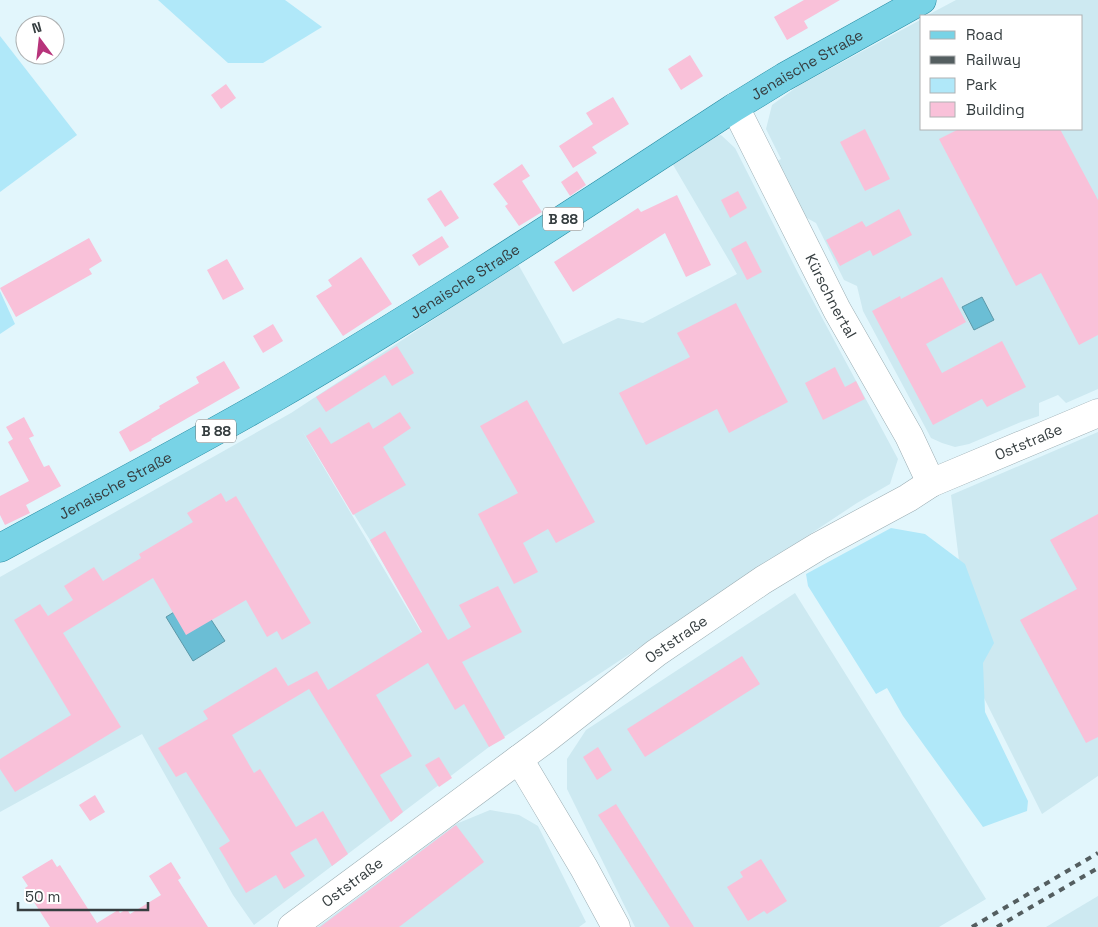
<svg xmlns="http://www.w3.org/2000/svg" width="1098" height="927" font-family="'Space Grotesk',sans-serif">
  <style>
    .built { fill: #cde9f1; fill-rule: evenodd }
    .green { fill: #b0e8f9 }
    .water { fill: #6bbed5; stroke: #5b98a8 }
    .building { fill: #f9c1d9 }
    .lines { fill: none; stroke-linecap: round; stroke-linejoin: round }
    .secondary-casing { stroke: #9badb3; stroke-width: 29 }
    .primary-casing { stroke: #268ba2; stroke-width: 29 }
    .secondary { stroke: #fff; stroke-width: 28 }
    .primary { stroke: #78d3e6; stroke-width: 28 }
    .rail { stroke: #545e60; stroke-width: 4; stroke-dasharray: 6 6; stroke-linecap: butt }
    .labels { text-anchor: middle; stroke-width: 4.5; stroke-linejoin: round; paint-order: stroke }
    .shield { fill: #fff; stroke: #727879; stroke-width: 1 }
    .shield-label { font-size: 14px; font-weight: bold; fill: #363e40 }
    .street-label { font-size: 15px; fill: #363e40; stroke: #fff }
  </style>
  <rect width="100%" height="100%" fill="#e2f6fc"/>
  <g class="built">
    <path d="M 956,0 L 1098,0 L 1098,389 L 1066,403 L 1058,395 L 1039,403 L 1039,416 L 1021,422 L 969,444 L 955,447 L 942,443 L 931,438 L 863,311 L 857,286 L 844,280 L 816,223 L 805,217 L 775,162 L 781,159 L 766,129 L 772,105 L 798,86 L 922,19 L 922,129 L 1082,129 L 1082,16 L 926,16 Z"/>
    <path d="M 721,135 L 735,148 L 798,273 L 898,459 L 890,484 L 857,503 L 489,747 L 254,925 L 233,895 L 142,734 L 0,812 L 0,577 L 291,413 L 518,264 L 563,344 L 618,318 L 643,323 L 737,274 L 672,163 L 712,137 ZM 301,429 L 370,540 L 457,691 L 456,691 Z"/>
    <path d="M 1098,432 L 1098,776 L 1042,814 L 973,676 L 951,495 Z"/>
    <path d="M 795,593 L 986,899 L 939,927 L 635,927 L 567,789 L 567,759 L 586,730 Z"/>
    <path d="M 490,810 L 519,815 L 538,826 L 586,922 L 579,927 L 318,927 L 456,824 Z"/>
    <path d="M 1098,896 L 1098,927 L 1046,927 Z"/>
  </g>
  <g class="green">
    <path d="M 158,0 L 285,0 L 322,27 L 263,63 L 228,63 Z"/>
    <path d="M 0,36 L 77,135 L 0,192 Z"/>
    <path d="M 0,291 L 15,324 L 0,334 Z"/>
    <path d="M 891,528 L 925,534 L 965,564 L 994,643 L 983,663 L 985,712 L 1028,801 L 1027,811 L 983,827 L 903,716 L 887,688 L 876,694 L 808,586 L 806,574 Z"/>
  </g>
  <g class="water">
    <path d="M 982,297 L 994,320 L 974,330 L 962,307 Z"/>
    <path d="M 197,598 L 225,641 L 193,661 L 166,617 Z"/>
  </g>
  <g class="building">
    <path d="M 804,0 L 840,0 L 804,21 L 808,28 L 787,40 L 774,17 Z"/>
    <path d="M 690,55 L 703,76 L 681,90 L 668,69 Z"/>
    <path d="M 226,84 L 236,98 L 221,109 L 211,95 Z"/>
    <path d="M 613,97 L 629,124 L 592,147 L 597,153 L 573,168 L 559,146 L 593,124 L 586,113 Z"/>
    <path d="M 865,129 L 890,179 L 865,191 L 840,142 Z"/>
    <path d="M 959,129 L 1060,129 L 1098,200 L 1098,335 L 1079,345 L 1041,273 L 1016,286 L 939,139 Z"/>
    <path d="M 522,164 L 530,176 L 522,181 L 542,212 L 519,226 L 505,206 L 508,204 L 493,184 Z"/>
    <path d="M 577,171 L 586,185 L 570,196 L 561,182 Z"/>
    <path d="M 441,190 L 459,218 L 445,227 L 427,199 Z"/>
    <path d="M 738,191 L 747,208 L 730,218 L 721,200 Z"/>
    <path d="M 677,195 L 711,265 L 686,277 L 665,233 L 573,292 L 554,262 L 638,208 L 641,212 Z"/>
    <path d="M 899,209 L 912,235 L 873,256 L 870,250 L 840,266 L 826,240 L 862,221 L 866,227 Z"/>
    <path d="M 442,236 L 449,247 L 419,266 L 412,255 Z"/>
    <path d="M 89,238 L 102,261 L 89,269 L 92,274 L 16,317 L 0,288 Z"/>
    <path d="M 746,241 L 762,272 L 747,280 L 731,249 Z"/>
    <path d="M 361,257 L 392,304 L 343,336 L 316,296 L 332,286 L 328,280 Z"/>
    <path d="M 227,259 L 244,289 L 223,300 L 207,270 Z"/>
    <path d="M 942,277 L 966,322 L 926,344 L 942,373 L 1002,341 L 1026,387 L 987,407 L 982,399 L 933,425 L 872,311 L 900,296 L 901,299 Z"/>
    <path d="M 736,303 L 788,402 L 729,433 L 717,409 L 646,445 L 619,393 L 690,357 L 677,333 Z"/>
    <path d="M 273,324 L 283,341 L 263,353 L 253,336 Z"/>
    <path d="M 397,346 L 414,373 L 392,386 L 385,375 L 326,412 L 316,397 Z"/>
    <path d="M 224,361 L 240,388 L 151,439 L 152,440 L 130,452 L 119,432 L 160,408 L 159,406 L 199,383 L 196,377 Z"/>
    <path d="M 835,367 L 845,387 L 856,381 L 865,399 L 823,420 L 805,383 Z"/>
    <path d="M 527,400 L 595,522 L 556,543 L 548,529 L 523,543 L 538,572 L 514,584 L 478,514 L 518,493 L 480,426 Z"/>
    <path d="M 400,412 L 411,428 L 383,447 L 406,485 L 353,515 L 306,436 L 320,427 L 331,444 L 369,422 L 373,429 Z"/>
    <path d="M 24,417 L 34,436 L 29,438 L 44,467 L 49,465 L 61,486 L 26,505 L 30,513 L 5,525 L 0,515 L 0,496 L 29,481 L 8,442 L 13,439 L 6,427 Z"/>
    <path d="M 221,493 L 226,502 L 236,496 L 311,623 L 282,640 L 277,631 L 267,637 L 246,600 L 186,635 L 153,578 L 63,633 L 121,727 L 15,792 L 0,769 L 0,759 L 71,715 L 14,620 L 40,604 L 48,616 L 73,600 L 64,586 L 94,567 L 103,581 L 141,558 L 139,554 L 193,522 L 187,513 Z"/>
    <path d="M 1098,514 L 1098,737 L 1086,743 L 1020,620 L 1077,589 L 1050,540 Z"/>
    <path d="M 385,531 L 448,640 L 471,627 L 459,605 L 498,586 L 522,632 L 462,662 L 505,738 L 489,747 L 464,704 L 455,710 L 428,663 L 376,695 L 412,756 L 380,775 L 403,812 L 391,822 L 309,689 L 232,735 L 254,773 L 260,769 L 296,827 L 323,811 L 348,854 L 332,866 L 316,838 L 290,853 L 305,876 L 284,889 L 276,875 L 246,893 L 219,848 L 230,841 L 186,772 L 176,777 L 158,748 L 208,719 L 203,711 L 276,667 L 288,686 L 317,671 L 328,690 L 422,632 L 370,540 Z"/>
    <path d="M 742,656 L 760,684 L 645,757 L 627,729 Z"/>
    <path d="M 598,747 L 612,770 L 597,780 L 583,757 Z"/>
    <path d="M 439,757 L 452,778 L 439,787 L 425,765 Z"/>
    <path d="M 95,795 L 105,812 L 90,821 L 79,805 Z"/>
    <path d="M 616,804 L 694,927 L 670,927 L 598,815 Z"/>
    <path d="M 456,825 L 484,862 L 399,927 L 320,927 Z"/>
    <path d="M 52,859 L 57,867 L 60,865 L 97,923 L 118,910 L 120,913 L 127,909 L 130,914 L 161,895 L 149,876 L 171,862 L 181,878 L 178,880 L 208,927 L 50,927 L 25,888 L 28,886 L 22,877 Z"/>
    <path d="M 761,859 L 787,901 L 767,914 L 764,911 L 748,921 L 727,887 L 743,877 L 740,872 Z"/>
  </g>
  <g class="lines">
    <g class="secondary-casing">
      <g id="secondary">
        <path id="s1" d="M 735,107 L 837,310 L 909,436 L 931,483"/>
        <path d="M 519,759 L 584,868 L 616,927"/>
        <path id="s2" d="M 292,927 L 546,739 L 656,653 L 763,580 L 819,546 L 908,498 L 931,483 L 1098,413"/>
      </g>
    </g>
    <g class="primary-casing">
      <g id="primary">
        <path id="s3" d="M 0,548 C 90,499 180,452 269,401 C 428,309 581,207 735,107 L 784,77 L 922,0"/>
      </g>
    </g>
    <use href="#secondary" class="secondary"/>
    <use href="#primary" class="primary"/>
    <g class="rail">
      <path d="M 972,927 L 1098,853"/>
      <path d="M 997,927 L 1098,868"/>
    </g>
  </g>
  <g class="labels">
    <g class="shield">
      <rect x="543" y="207.5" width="40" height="23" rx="4"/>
      <rect x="196" y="419.5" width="40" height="23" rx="4"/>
    </g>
    <g class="shield-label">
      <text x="563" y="224">B 88</text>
      <text x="216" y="436">B 88</text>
    </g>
    <g class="street-label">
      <text dy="5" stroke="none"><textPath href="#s3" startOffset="941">Jenaische Straße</textPath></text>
      <text dy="5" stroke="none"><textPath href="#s3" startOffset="536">Jenaische Straße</textPath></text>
      <text dy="5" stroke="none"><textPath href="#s1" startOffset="212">Kürschnertal</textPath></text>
      <text dy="5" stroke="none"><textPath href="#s2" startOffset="885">Oststraße</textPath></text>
      <text dy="5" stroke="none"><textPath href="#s3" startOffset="131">Jenaische Straße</textPath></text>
      <text dy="5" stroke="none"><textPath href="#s2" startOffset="480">Oststraße</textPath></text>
      <text dy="5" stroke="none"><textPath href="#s2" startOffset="75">Oststraße</textPath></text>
    </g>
  </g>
  <rect x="920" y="15" width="162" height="115" fill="#ffffff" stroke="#afb2b3"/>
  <rect x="930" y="31" width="25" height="8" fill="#78d3e6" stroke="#afb2b3"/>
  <text x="966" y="40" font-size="15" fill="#363e40">Road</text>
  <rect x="930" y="56" width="25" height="8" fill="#545e60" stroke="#afb2b3"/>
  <text x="966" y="65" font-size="15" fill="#363e40">Railway</text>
  <rect x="930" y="78" width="25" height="15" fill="#b0e8f9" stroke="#afb2b3"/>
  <text x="966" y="90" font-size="15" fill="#363e40">Park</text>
  <rect x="930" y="102" width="25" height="15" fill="#f9c1d9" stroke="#afb2b3"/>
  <text x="966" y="115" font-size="15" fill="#363e40">Building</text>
  <g transform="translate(40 40) rotate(345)"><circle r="24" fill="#ffffff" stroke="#afb2b3"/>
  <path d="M0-4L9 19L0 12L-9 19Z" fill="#b7347b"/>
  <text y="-8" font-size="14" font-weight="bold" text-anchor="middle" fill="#363e40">N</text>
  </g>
  <path d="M18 902v8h130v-8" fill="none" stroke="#363e40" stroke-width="2.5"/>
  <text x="25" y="902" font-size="15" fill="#363e40" stroke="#ffffff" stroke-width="4" paint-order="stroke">50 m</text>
</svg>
